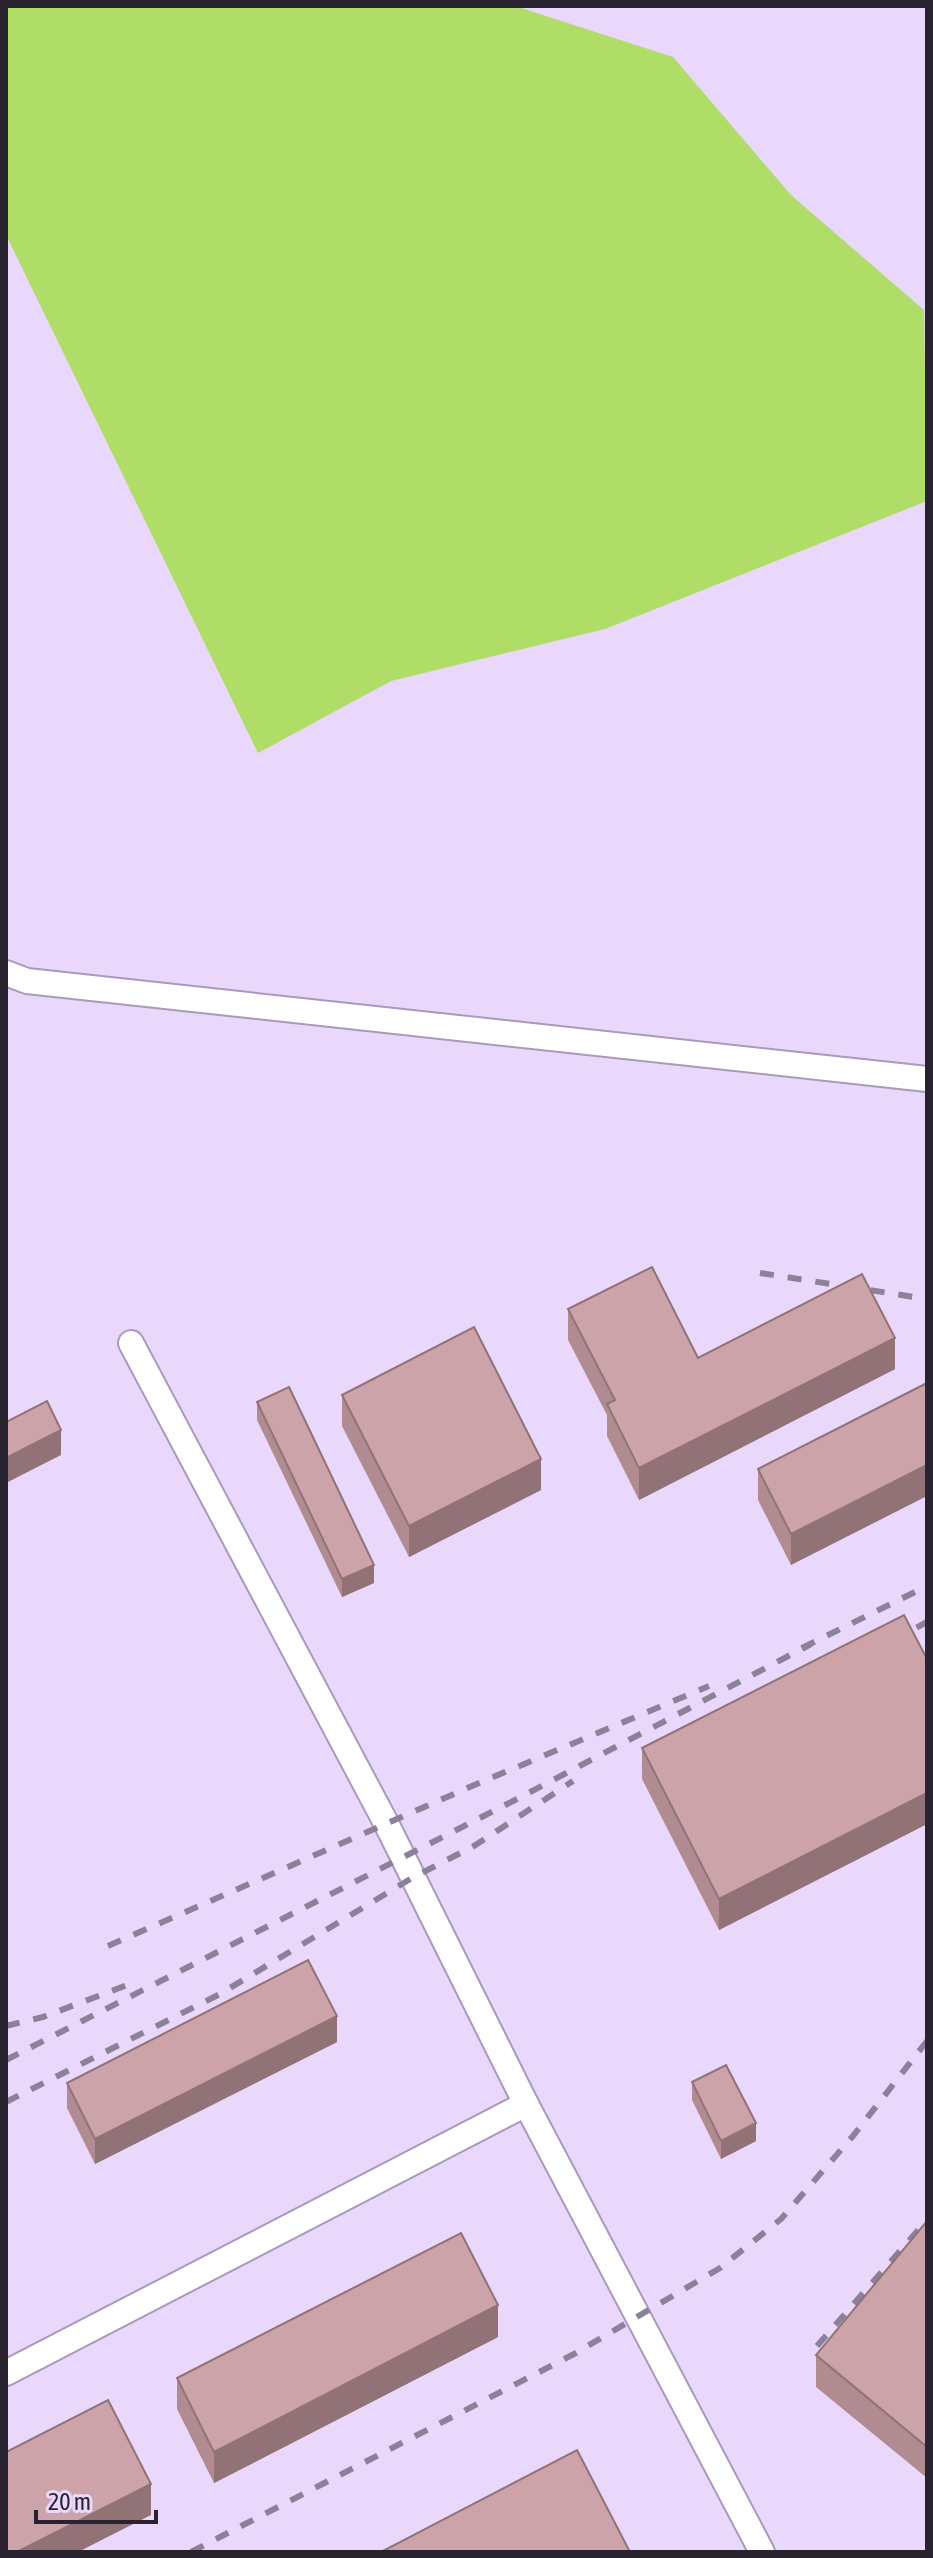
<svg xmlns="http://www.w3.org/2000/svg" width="933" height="2558" font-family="'Asap Condensed',sans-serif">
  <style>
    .green { fill: #b0dd68 }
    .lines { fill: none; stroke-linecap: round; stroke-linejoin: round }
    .lane-casing { stroke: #a999ba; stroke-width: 28 }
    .lane { stroke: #fff; stroke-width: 24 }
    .rail { stroke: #8c8199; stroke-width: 6; stroke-dasharray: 14 14; stroke-linecap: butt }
    .wall { fill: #b08c92 }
    .shaded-wall { fill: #907277 }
    .building { fill: #cda3aa; stroke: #907277; stroke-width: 2 }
  </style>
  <rect width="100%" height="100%" fill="#e9d8fb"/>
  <path class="green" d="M 6,6 L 515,6 L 673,57 L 791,195 L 924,310 L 927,501 L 605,629 L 391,681 L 258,753 L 6,235 Z"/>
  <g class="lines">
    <g class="lane-casing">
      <g id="lane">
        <path d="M 6,973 L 27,981 L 927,1079"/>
        <path d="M 131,1343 L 386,1823 L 526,2104 L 762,2552"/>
        <path d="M 6,2373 L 526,2104"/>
      </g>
    </g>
    <use href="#lane" class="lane"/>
    <g class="rail">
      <path d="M 760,1273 L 927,1299"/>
      <path d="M 892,1641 L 927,1622"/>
      <path d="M 802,1648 L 927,1586"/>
      <path d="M 108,1946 L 472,1786 L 709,1686"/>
      <path d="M 6,2026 L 43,2017 L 135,1982"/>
      <path d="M 6,2060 L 515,1800 L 811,1644"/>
      <path d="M 6,2102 L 220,1994 L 412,1878 L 474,1846 L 573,1781"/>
      <path d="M 817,2346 L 927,2220"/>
      <path d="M 191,2552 L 574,2354 L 720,2268 L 781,2219 L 853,2136 L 927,2041"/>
    </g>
  </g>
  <g class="wall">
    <path d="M 568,1309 L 698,1358 L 895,1369 L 639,1500 L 607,1436 L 607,1415 L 568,1340 Z"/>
    <path d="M 927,1383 L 791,1565 L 758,1500 L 758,1469 Z"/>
    <path d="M 342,1395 L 541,1490 L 409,1557 L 342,1426 Z"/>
    <path d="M 257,1402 L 374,1583 L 342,1597 L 257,1420 Z"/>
    <path d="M 927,1659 L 927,1824 L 719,1930 L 642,1779 L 642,1748 Z"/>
    <path d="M 337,2042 L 95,2164 L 67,2108 L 67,2083 Z"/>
    <path d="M 692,2082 L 756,2141 L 721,2159 L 692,2100 Z"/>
    <path d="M 927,2221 L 927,2478 L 816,2387 L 816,2355 Z"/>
    <path d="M 498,2337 L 214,2483 L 177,2409 L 177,2378 Z"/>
  </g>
  <g class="shaded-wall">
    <path d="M 895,1338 L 895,1369 L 639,1500 L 639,1468 Z"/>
    <path d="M 61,1430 L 61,1455 L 6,1483 L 6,1458 Z"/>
    <path d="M 541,1459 L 541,1490 L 409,1557 L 409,1526 Z"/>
    <path d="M 927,1465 L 927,1496 L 791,1565 L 791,1534 Z"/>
    <path d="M 374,1565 L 374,1583 L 342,1597 L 342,1579 Z"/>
    <path d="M 927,1793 L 927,1824 L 719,1930 L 719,1899 Z"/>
    <path d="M 337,2016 L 337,2042 L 95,2164 L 95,2139 Z"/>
    <path d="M 756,2123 L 756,2141 L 721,2159 L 721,2141 Z"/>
    <path d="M 498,2305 L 498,2337 L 214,2483 L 214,2452 Z"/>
    <path d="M 151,2484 L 151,2515 L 78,2552 L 17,2552 Z"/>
  </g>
  <g class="building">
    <path d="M 652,1267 L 698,1358 L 862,1274 L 895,1338 L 639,1468 L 607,1404 L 615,1400 L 568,1309 Z"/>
    <path d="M 474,1327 L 541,1459 L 409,1526 L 342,1395 Z"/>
    <path d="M 927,1383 L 927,1465 L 791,1534 L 758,1469 Z"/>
    <path d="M 289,1387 L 374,1565 L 342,1579 L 257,1402 Z"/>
    <path d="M 47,1401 L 61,1430 L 6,1458 L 6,1422 Z"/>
    <path d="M 904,1615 L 927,1659 L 927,1793 L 719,1899 L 642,1748 Z"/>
    <path d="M 308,1960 L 337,2016 L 95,2139 L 67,2083 Z"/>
    <path d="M 726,2065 L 756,2123 L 721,2141 L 692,2082 Z"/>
    <path d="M 927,2221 L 927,2447 L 816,2355 Z"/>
    <path d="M 461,2233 L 498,2305 L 214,2452 L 177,2378 Z"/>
    <path d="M 108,2400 L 151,2484 L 17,2552 L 6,2552 L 6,2452 Z"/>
    <path d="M 577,2450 L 630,2552 L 381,2552 Z"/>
  </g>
  <rect width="933" height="2558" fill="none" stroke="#292330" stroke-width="16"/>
  <path d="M36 2510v12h120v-12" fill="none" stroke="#292330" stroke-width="4"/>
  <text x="48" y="2510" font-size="24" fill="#292330" stroke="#e9d8fb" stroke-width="6" paint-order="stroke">20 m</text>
</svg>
